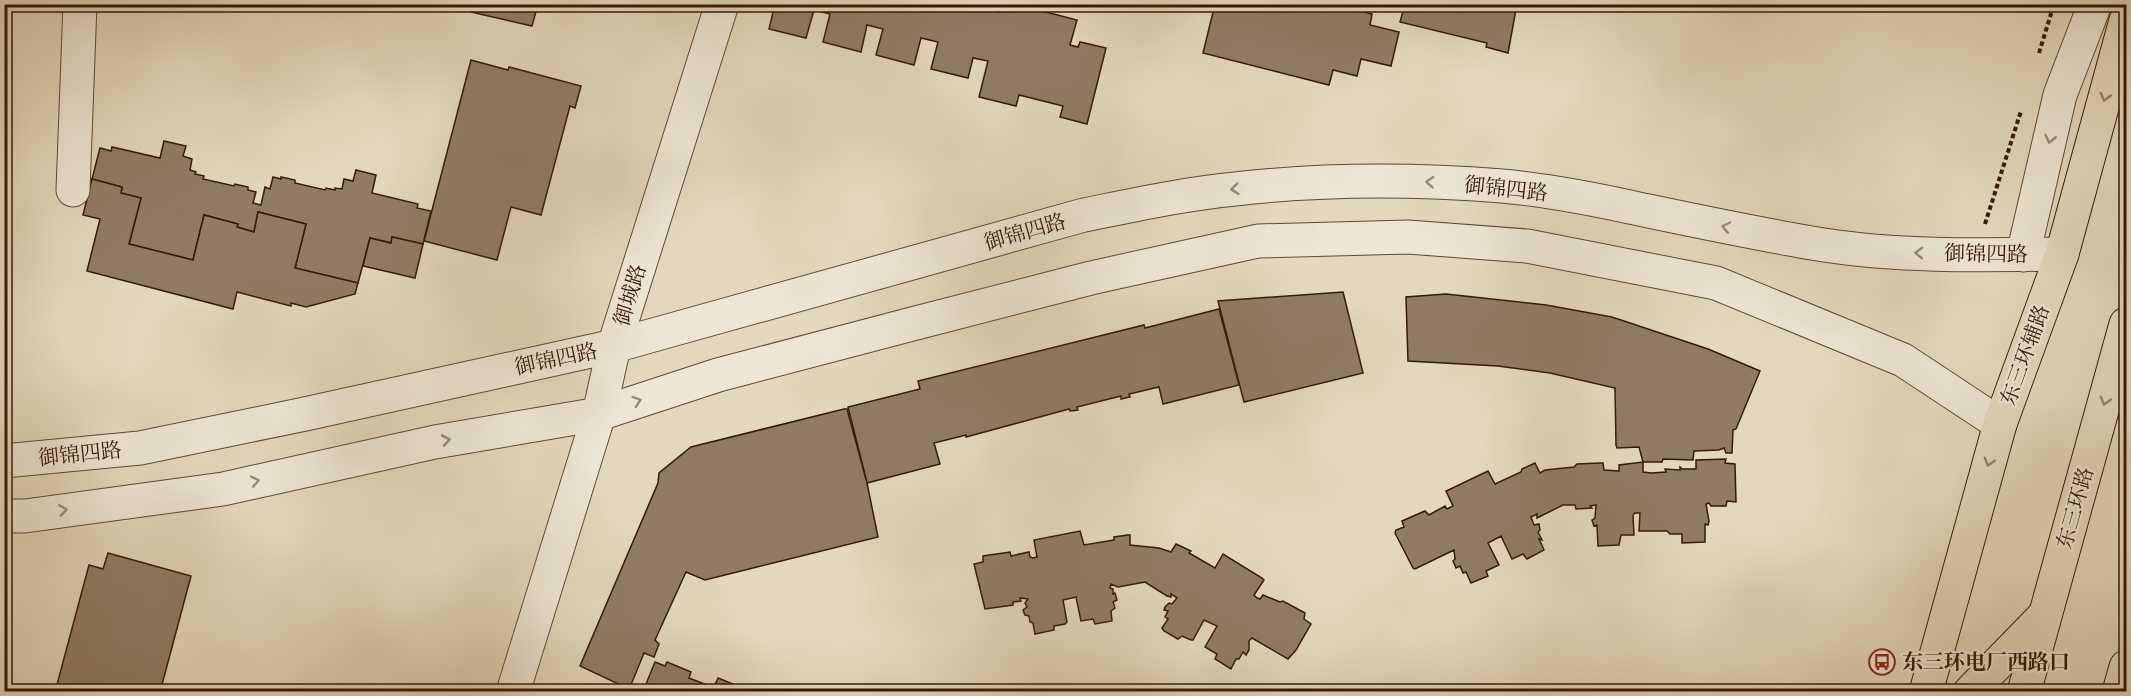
<svg xmlns="http://www.w3.org/2000/svg" width="2131" height="696" font-family="'IM FELL Great Primer','Noto Serif SC',serif">
  <style>
    .building { fill: #907c66; stroke: #361907; stroke-width: 1.5 }
    .lines { fill: none; stroke-linecap: round; stroke-linejoin: round }
    .minor-casing { stroke: #614934; stroke-width: 35 }
    .major-casing { stroke: #361907; stroke-width: 35 }
    .highway-casing { stroke: #361907; stroke-width: 35 }
    .path { stroke: #361907; stroke-width: 4; stroke-dasharray: 4.5 3; stroke-linecap: butt }
    .minor { stroke: #ede6d4; stroke-width: 33 }
    .major { stroke: #e3d8bd; stroke-width: 33 }
    .highway { stroke: #e3d8bd; stroke-width: 33 }
    .oneway { stroke: #95826b }
    .oneway2 { stroke: #9b8a78 }
    .labels { text-anchor: middle; stroke-width: 4.5; stroke-linejoin: round; paint-order: stroke }
    .street-label { font-size: 21px; fill: #361907; stroke: #ede6d4 }
    .poi-label { font-size: 21px; font-weight: bold; fill: #361907; stroke: #ede6d4; text-anchor: start }
  </style>
  <rect width="100%" height="100%" fill="#e3d8bd"/>
  <filter id="stains"><feTurbulence type="fractalNoise" baseFrequency=".00333" numOctaves="4"/><feColorMatrix values="0 0 0 0 .2 0 0 0 0 .09 0 0 0 0 .02 0 0 0 .5 -.17"/></filter>
  <radialGradient id="worn" r=".72"><stop offset=".6" stop-color="#630" stop-opacity="0"/><stop offset="1" stop-color="#630" stop-opacity=".3"/></radialGradient>
  <g class="building">
    <path d="M 473,4 L 538,4 L 532,26 L 471,12 Z"/>
    <path d="M 775,4 L 971,4 L 999,12 L 1001,4 L 1015,4 L 1077,20 L 1070,45 L 1078,47 L 1080,42 L 1106,48 L 1087,124 L 1060,117 L 1063,106 L 1019,95 L 1016,106 L 979,97 L 988,61 L 973,58 L 968,78 L 931,69 L 938,42 L 921,38 L 914,65 L 876,55 L 883,29 L 867,25 L 861,52 L 823,42 L 830,14 L 814,10 L 806,38 L 769,29 Z"/>
    <path d="M 1215,4 L 1336,4 L 1372,14 L 1370,25 L 1399,32 L 1391,66 L 1361,59 L 1357,76 L 1333,70 L 1329,85 L 1203,53 Z"/>
    <path d="M 1405,4 L 1517,4 L 1508,53 L 1486,47 L 1487,43 L 1400,22 Z"/>
    <path d="M 471,60 L 508,70 L 509,67 L 581,86 L 575,108 L 570,106 L 541,215 L 511,207 L 497,260 L 424,241 Z"/>
    <path d="M 164,141 L 186,146 L 183,156 L 192,159 L 190,170 L 196,172 L 195,174 L 204,176 L 203,179 L 234,186 L 235,184 L 248,187 L 248,190 L 256,192 L 253,203 L 261,205 L 265,187 L 270,189 L 273,177 L 281,179 L 281,177 L 295,180 L 295,183 L 325,190 L 326,188 L 335,190 L 335,188 L 342,189 L 344,179 L 353,181 L 356,170 L 376,175 L 372,193 L 418,204 L 417,208 L 431,211 L 423,244 L 392,237 L 391,243 L 370,238 L 358,283 L 295,268 L 306,224 L 258,212 L 254,232 L 237,227 L 238,224 L 204,215 L 193,260 L 129,244 L 141,198 L 121,193 L 122,187 L 92,179 L 100,148 L 111,151 L 112,147 L 160,158 Z"/>
    <path d="M 92,179 L 122,187 L 121,193 L 141,198 L 129,244 L 193,260 L 204,215 L 238,224 L 237,227 L 254,232 L 258,212 L 306,224 L 295,268 L 358,283 L 355,294 L 306,307 L 291,303 L 291,306 L 237,292 L 233,309 L 87,271 L 100,219 L 83,215 Z"/>
    <path d="M 392,237 L 423,244 L 415,278 L 363,266 L 370,238 L 391,243 Z"/>
    <path d="M 1343,292 L 1363,373 L 1244,402 L 1218,301 Z"/>
    <path d="M 1446,294 L 1546,305 L 1612,317 L 1708,349 L 1760,371 L 1736,429 L 1733,430 L 1732,453 L 1726,453 L 1724,448 L 1719,450 L 1694,451 L 1693,460 L 1663,459 L 1662,462 L 1643,462 L 1639,447 L 1617,448 L 1616,445 L 1615,388 L 1550,373 L 1498,366 L 1408,361 L 1406,297 Z"/>
    <path d="M 1219,309 L 1239,385 L 1163,404 L 1159,387 L 1129,394 L 1130,397 L 1121,399 L 1121,396 L 1077,407 L 1078,410 L 1070,411 L 1069,409 L 966,437 L 966,435 L 934,443 L 940,464 L 867,483 L 848,407 L 920,389 L 918,381 L 1144,325 L 1145,328 Z"/>
    <path d="M 844,409 L 847,409 L 867,483 L 878,537 L 705,580 L 686,572 L 655,640 L 659,644 L 654,657 L 644,653 L 628,692 L 625,692 L 627,688 L 580,666 L 658,483 L 659,473 L 691,447 Z"/>
    <path d="M 1726,459 L 1725,463 L 1735,464 L 1736,502 L 1727,501 L 1726,506 L 1711,506 L 1709,503 L 1706,504 L 1709,521 L 1708,525 L 1705,524 L 1705,542 L 1682,543 L 1682,534 L 1670,534 L 1667,531 L 1639,531 L 1640,513 L 1635,513 L 1633,515 L 1634,535 L 1621,535 L 1619,545 L 1598,546 L 1597,525 L 1594,526 L 1592,520 L 1595,518 L 1596,505 L 1590,506 L 1592,508 L 1576,509 L 1575,505 L 1563,505 L 1537,518 L 1537,514 L 1531,517 L 1534,525 L 1539,524 L 1540,530 L 1538,532 L 1542,540 L 1539,539 L 1544,550 L 1527,559 L 1523,554 L 1512,559 L 1501,536 L 1488,543 L 1499,565 L 1486,571 L 1488,576 L 1471,583 L 1466,572 L 1463,573 L 1460,566 L 1456,568 L 1453,561 L 1455,559 L 1454,550 L 1415,569 L 1413,568 L 1395,533 L 1396,530 L 1404,527 L 1402,521 L 1425,511 L 1429,515 L 1445,506 L 1447,509 L 1453,506 L 1446,491 L 1488,471 L 1495,484 L 1521,472 L 1522,469 L 1535,463 L 1540,473 L 1545,470 L 1574,467 L 1577,464 L 1600,463 L 1603,463 L 1604,470 L 1619,471 L 1619,465 L 1643,462 L 1643,472 L 1651,473 L 1666,472 L 1665,469 L 1680,470 L 1680,467 L 1682,469 L 1696,469 L 1696,460 Z"/>
    <path d="M 1080,531 L 1084,545 L 1114,540 L 1114,537 L 1128,535 L 1130,535 L 1130,545 L 1159,548 L 1171,552 L 1176,544 L 1191,551 L 1189,553 L 1215,568 L 1223,554 L 1262,578 L 1264,580 L 1254,595 L 1257,598 L 1260,599 L 1263,595 L 1280,602 L 1283,601 L 1305,613 L 1304,619 L 1311,624 L 1296,650 L 1288,659 L 1252,638 L 1249,641 L 1249,650 L 1246,655 L 1243,652 L 1239,659 L 1236,659 L 1231,669 L 1215,659 L 1217,654 L 1205,647 L 1217,626 L 1204,620 L 1193,640 L 1191,640 L 1182,636 L 1178,639 L 1164,631 L 1162,628 L 1168,619 L 1165,617 L 1168,611 L 1164,610 L 1165,607 L 1169,603 L 1172,604 L 1177,598 L 1171,594 L 1171,597 L 1167,596 L 1145,582 L 1118,587 L 1111,584 L 1110,588 L 1113,589 L 1113,594 L 1115,593 L 1117,600 L 1113,602 L 1115,608 L 1111,611 L 1112,621 L 1095,624 L 1093,619 L 1081,621 L 1076,597 L 1063,600 L 1067,622 L 1065,624 L 1054,626 L 1054,630 L 1035,634 L 1033,623 L 1030,622 L 1029,616 L 1025,615 L 1023,610 L 1027,607 L 1025,603 L 1028,599 L 1020,598 L 1021,601 L 1013,602 L 1013,605 L 985,609 L 974,564 L 983,562 L 983,556 L 1010,552 L 1011,556 L 1029,552 L 1030,557 L 1033,558 L 1037,557 L 1034,540 Z"/>
    <path d="M 108,553 L 191,576 L 160,692 L 55,692 L 89,565 L 103,569 Z"/>
    <path d="M 655,662 L 665,666 L 667,662 L 691,672 L 689,678 L 707,685 L 705,690 L 709,692 L 645,692 L 644,689 Z"/>
    <path d="M 718,678 L 752,692 L 712,692 Z"/>
  </g>
  <g class="lines">
    <g class="minor-casing">
      <g id="minor">
        <path d="M 73,190 L 80,4"/>
        <path d="M 2023,255 L 2060,95 L 2095,4"/>
        <path d="M 4,461 L 140,448 L 305,414 L 614,346 L 1084,215 C 1134,205 1184,194 1235,189 C 1323,179 1414,179 1502,186 C 1548,190 1594,199 1639,209 C 1701,222 1762,235 1824,245 C 1902,257 1983,255 2062,254"/>
        <path d="M 4,516 L 25,516 L 223,489 L 435,442 L 599,414 L 718,375 L 916,323 L 1091,278 L 1258,241 L 1408,237 L 1527,246 L 1716,283 L 1903,360 L 2000,424"/>
        <path d="M 513,692 L 599,414 L 614,346 L 722,4"/>
      </g>
    </g>
    <g class="major-casing">
      <path id="major" d="M 1926,692 L 2000,424 L 2062,254 L 2126,20"/>
    </g>
    <g class="highway-casing">
      <g id="highway">
        <path d="M 1970,692 L 2043,617"/>
        <path d="M 2024,692 L 2126,324"/>
        <path d="M 2119,692 L 2126,667"/>
      </g>
    </g>
    <g class="path">
      <path d="M 2039,53 L 2054,4"/>
      <path d="M 1985,224 L 2021,111"/>
    </g>
    <use href="#minor" class="minor"/>
    <use href="#major" class="major"/>
    <use href="#highway" class="highway"/>
  </g>
  <defs><path id="oneway-chevron" d="M-2-3.5L2.5 0L-2 3.5" fill="none" stroke-width="1.6" stroke-linecap="round" stroke-linejoin="round" transform="scale(1.5)"/></defs>
  <g class="oneway">
    <use href="#oneway-chevron" transform="translate(2105 97) rotate(105)"/>
    <use href="#oneway-chevron" transform="translate(2105 401) rotate(106)"/>
    <use href="#oneway-chevron" transform="translate(1989 462) rotate(106)"/>
  </g>
  <g class="oneway2">
    <use href="#oneway-chevron" transform="translate(2050 139) rotate(103)"/>
    <use href="#oneway-chevron" transform="translate(1430 182) rotate(-177)"/>
    <use href="#oneway-chevron" transform="translate(1235 189) rotate(174)"/>
    <use href="#oneway-chevron" transform="translate(1726 227) rotate(-168)"/>
    <use href="#oneway-chevron" transform="translate(1919 253) rotate(-179)"/>
    <use href="#oneway-chevron" transform="translate(637 401) rotate(-18)"/>
    <use href="#oneway-chevron" transform="translate(446 440) rotate(-10)"/>
    <use href="#oneway-chevron" transform="translate(255 481) rotate(-12)"/>
    <use href="#oneway-chevron" transform="translate(63 510) rotate(-8)"/>
  </g>
  <defs>
    <g id="bus-ring" transform="scale(1.35)"><circle r="9.5" fill="#ede6d4" stroke="#8f2418" stroke-width="1.5"/><path d="M-5-6H5V4H4V6H2V4H-2V6H-4V4H-5ZM-3.5-4V0h7V-4ZM-3.5 1.2v1.5H-2V1.2ZM2 1.2v1.5H3.5V1.2Z" fill="#8f2418"/></g>
  </defs>
  <g fill-rule="evenodd">
    <use href="#bus-ring" x="1882" y="662"/>
  </g>
  <g class="labels">
    <g class="street-label">
      <text transform="translate(1506 189) rotate(6)" y="7">御锦四路</text>
      <text transform="translate(1025 232) rotate(-16)" y="7">御锦四路</text>
      <text transform="translate(1986 254) rotate(1)" y="7">御锦四路</text>
      <text transform="translate(630 295) rotate(-73)" y="7">御城路</text>
      <text transform="translate(2025 355) rotate(-70)" y="7">东三环辅路</text>
      <text transform="translate(556 359) rotate(-12)" y="7">御锦四路</text>
      <text transform="translate(80 454) rotate(-6)" y="7">御锦四路</text>
      <text transform="translate(2075 508) rotate(-74)" y="7">东三环路</text>
    </g>
    <g class="poi-label">
      <text x="1902" y="669">东三环电厂西路口</text>
    </g>
  </g>
  <rect width="2131" height="696" fill="none" stroke="#e3d8bd" stroke-width="24"/>
  <rect x="6" y="6" width="2119" height="684" fill="none" stroke="#361907" stroke-width="3"/>
  <rect x="12" y="12" width="2107" height="672" fill="none" stroke="#361907" stroke-width="1.5"/>
  <rect width="100%" height="100%" filter="url(#stains)"/>
  <rect width="100%" height="100%" fill="url(#worn)"/>
</svg>
